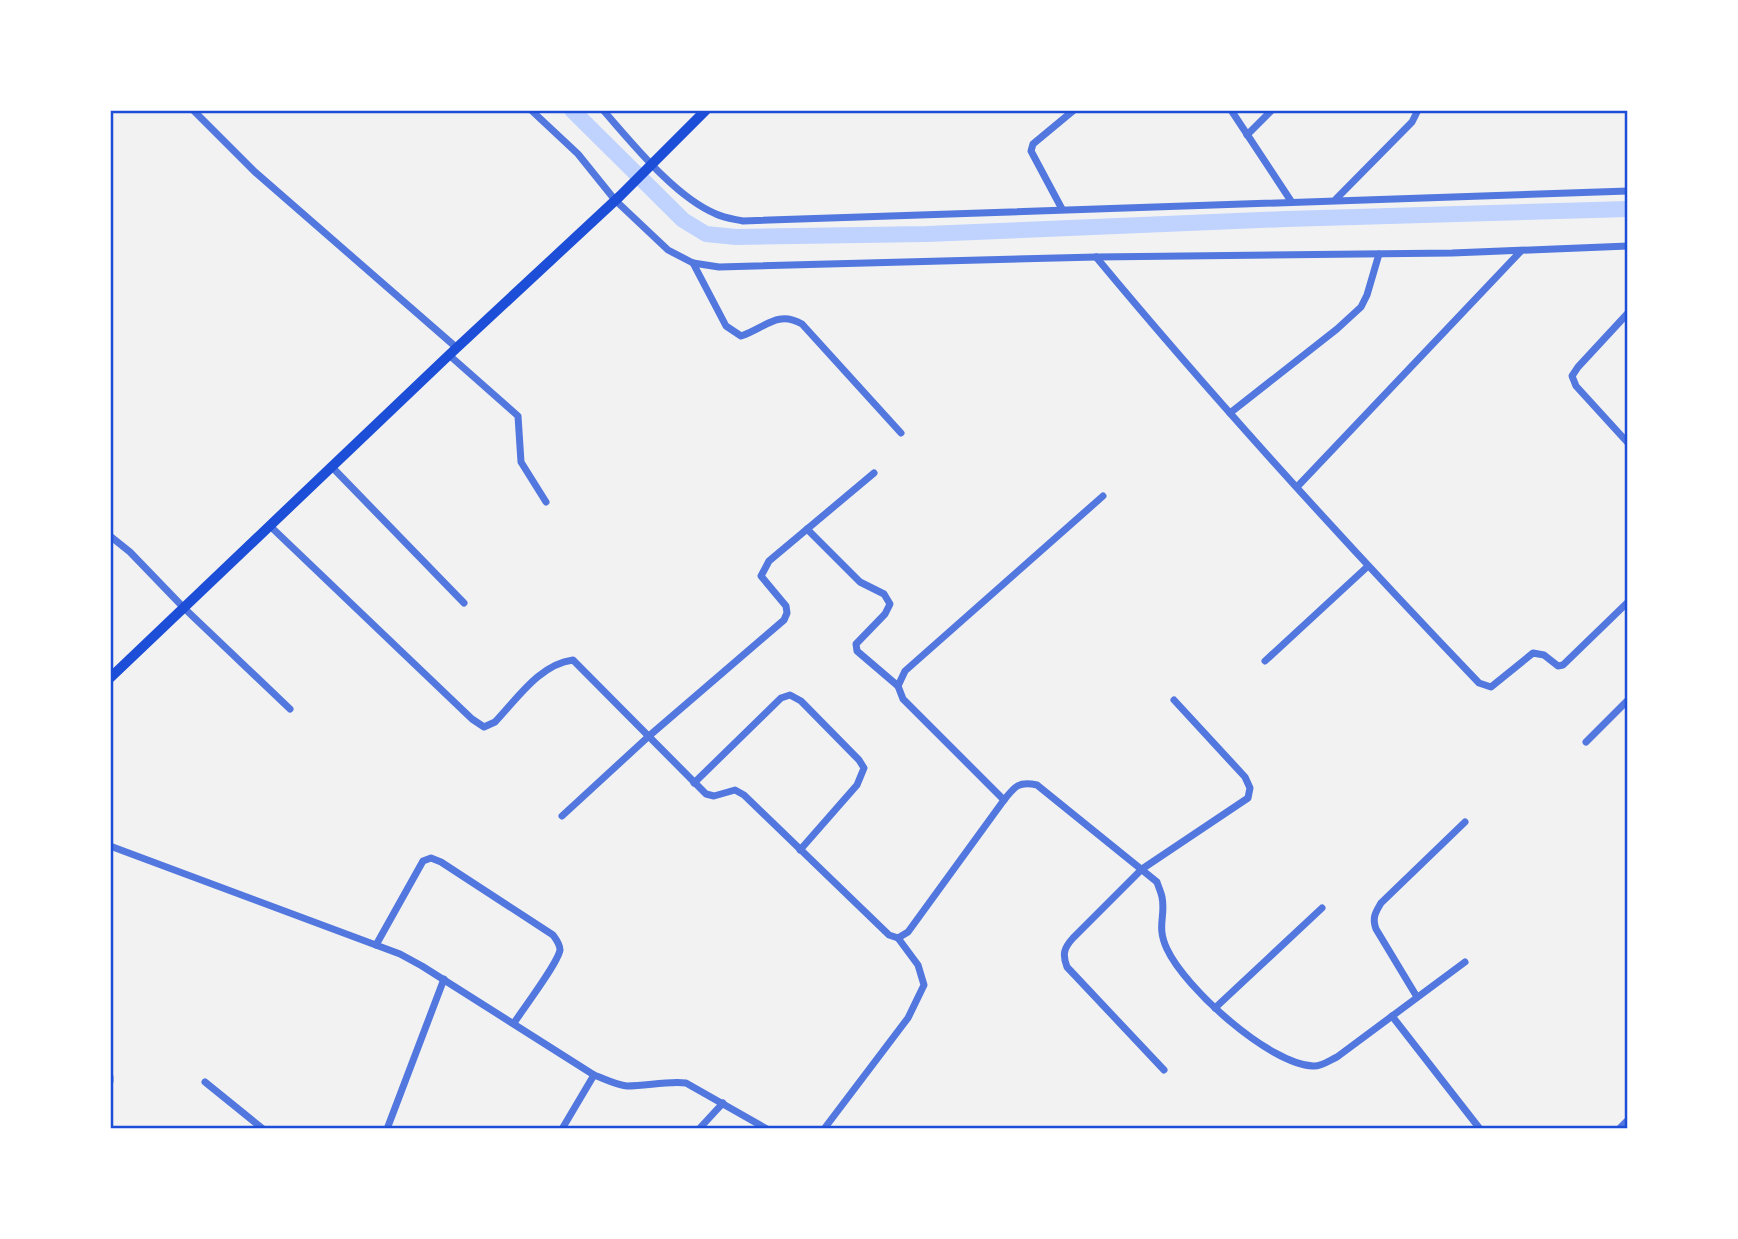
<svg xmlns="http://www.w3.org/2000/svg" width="1738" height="1239" font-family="Manrope,sans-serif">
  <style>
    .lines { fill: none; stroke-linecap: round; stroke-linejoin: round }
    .canal { stroke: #bfd3fe; stroke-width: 16 }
    .minor { stroke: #5277de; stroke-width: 7 }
    .secondary { stroke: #1d4ed8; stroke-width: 10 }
    .neatline { fill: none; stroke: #1d4ed8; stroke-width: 2.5 }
  </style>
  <rect width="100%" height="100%" fill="#f2f2f2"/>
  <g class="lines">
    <path class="canal" d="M 572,110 L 683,220 L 706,234 L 736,237 L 927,234 L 1286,219 L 1628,209"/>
    <g class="minor">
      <path d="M 193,110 L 255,172 L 457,348"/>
      <path d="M 531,110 L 578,154 L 615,200 L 668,250 L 693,263 L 719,267 L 1096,257 L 1452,253 L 1628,246"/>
      <path d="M 603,110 C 633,144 675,197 716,214 C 724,218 734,219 743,221 L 1628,191"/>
      <path d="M 1231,110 L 1291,201"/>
      <path d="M 1247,135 L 1272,110"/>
      <path d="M 1336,199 L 1412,122 L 1418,110"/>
      <path d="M 1062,209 L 1031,151 L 1033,144 L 1074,110"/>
      <path d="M 1096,257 C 1218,404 1347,545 1479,683 L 1491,687 L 1533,653 L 1544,655 L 1558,666 L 1563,665 L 1628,602"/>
      <path d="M 693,263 L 726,326 L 741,336 C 765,328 777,310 802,324 L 901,433"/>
      <path d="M 1628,313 L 1578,367 L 1572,376 L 1576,386 L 1628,443"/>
      <path d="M 449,355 L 518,416 L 521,462 L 546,502"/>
      <path d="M 1230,413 L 1337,329 L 1361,307 L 1367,295 L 1379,254"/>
      <path d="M 332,467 L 464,603"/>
      <path d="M 1297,487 L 1521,251"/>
      <path d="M 270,526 L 472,719 L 484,727 L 495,722 C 517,699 540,664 573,660 L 706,794 L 714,796 L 735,790 L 744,795 L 889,935 L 898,938 L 908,932 L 1004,800 C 1015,786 1019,781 1037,785 L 1157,882 C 1158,886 1161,892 1162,897 C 1166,916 1156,926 1167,949 C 1185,988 1269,1064 1313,1066 C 1321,1067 1330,1060 1337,1057 L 1465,962"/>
      <path d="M 807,529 L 860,582 L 884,594 L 890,604 L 885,614 L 856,644 L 857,651 L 898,686"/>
      <path d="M 110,536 L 130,552 L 184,608 L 290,709"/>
      <path d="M 1265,661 L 1367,567"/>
      <path d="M 1586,742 L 1628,700"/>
      <path d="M 694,783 L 781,698 L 790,695 L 801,701 L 859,760 L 864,768 L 857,785 L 800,850"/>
      <path d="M 1004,800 L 903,699 L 898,686 L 905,671 L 1103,496"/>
      <path d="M 562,816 L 649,736 L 784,620 L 787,613 L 786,606 L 761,576 L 769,561 L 874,473"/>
      <path d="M 110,846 L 400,954 L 422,966 L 594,1075 C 605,1079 616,1085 627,1086 C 647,1086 666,1081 686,1083 L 767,1129"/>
      <path d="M 376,945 L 423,861 L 431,858 L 441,862 L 553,935 C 556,939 560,944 560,950 C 558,963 523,1009 514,1023"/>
      <path d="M 1417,997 L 1376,929 C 1372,918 1375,913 1381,903 L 1465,822"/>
      <path d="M 1215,1008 L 1322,908"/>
      <path d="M 1392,1016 L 1480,1129"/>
      <path d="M 1164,1070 L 1067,967 C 1062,954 1064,948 1073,938 L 1142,869 L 1248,798 L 1250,788 L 1245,777 L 1174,700"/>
      <path d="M 110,1077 L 110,1081"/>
      <path d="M 205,1082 L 263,1129"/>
      <path d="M 387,1129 L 444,979"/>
      <path d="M 562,1129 L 594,1075"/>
      <path d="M 699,1129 L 723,1103"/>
      <path d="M 824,1129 L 908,1018 L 924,985 L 918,965 L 898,938"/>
      <path d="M 1619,1129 L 1628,1120"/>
    </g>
    <path class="secondary" d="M 110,678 L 449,355 L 620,196 L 706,110"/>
  </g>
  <rect width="1738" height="1239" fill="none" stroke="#ffffff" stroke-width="224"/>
  <rect x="112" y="112" width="1514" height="1015" class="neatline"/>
</svg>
